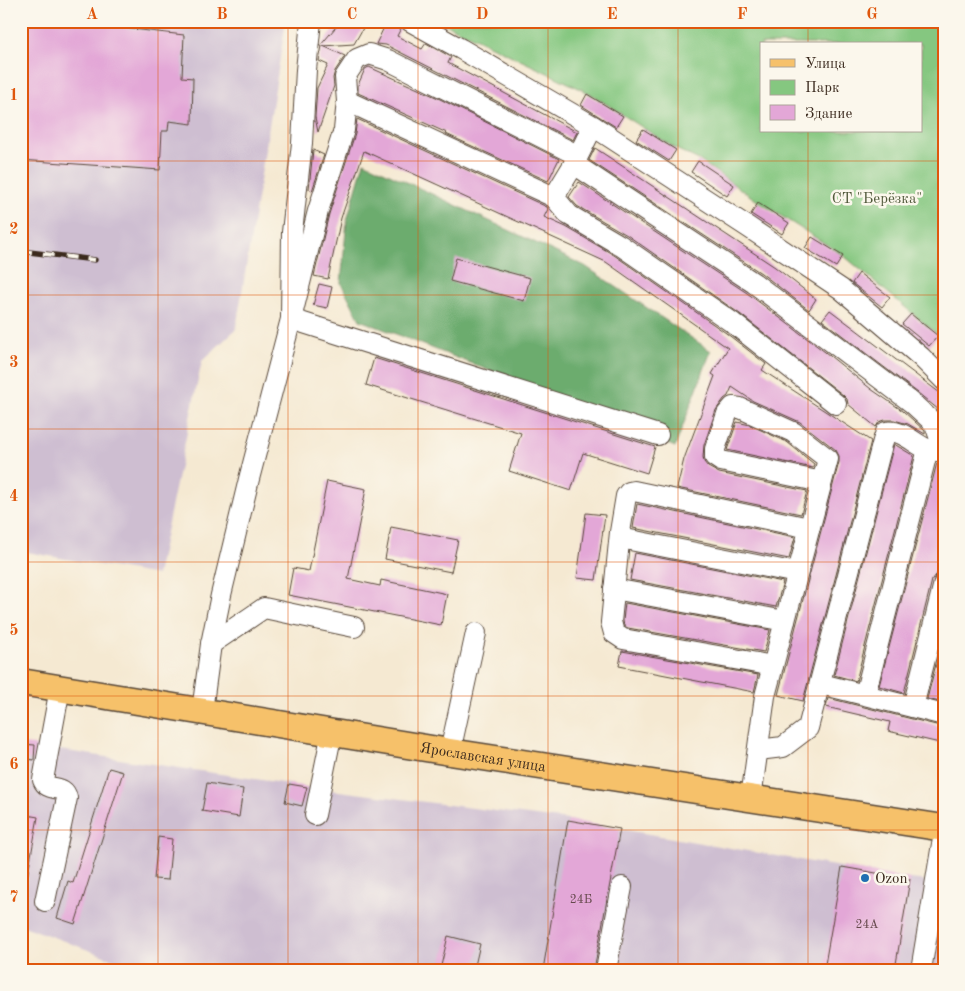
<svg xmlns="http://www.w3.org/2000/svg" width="965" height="991" font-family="'Old Standard TT',serif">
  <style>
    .industrial { fill: #cebed1 }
    .green { fill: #85c780; stroke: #60784f; fill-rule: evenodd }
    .forest { fill: #6cac6e; stroke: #546b46 }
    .building { fill: #e3a7d7 }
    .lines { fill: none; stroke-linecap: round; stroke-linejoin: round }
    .minor-casing { stroke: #574739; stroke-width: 22 }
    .major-casing { stroke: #574739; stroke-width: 29 }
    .minor { stroke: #fff; stroke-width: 20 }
    .major { stroke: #f6c16b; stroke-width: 26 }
    .rail-casing { stroke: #3b2a1e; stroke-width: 5.5 }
    .rail { stroke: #fbf7ec; stroke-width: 4; stroke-dasharray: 11; stroke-linecap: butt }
    .grid { fill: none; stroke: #df570d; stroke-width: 1; stroke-opacity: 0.55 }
    .poi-dot { fill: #1f6fb2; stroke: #fbf7ec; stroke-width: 2 }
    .labels { text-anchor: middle; stroke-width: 5; stroke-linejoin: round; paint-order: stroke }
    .number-label { font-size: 12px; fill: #65494c }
    .park-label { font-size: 15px; fill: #51593b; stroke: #fbf7ec }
    .street-label { font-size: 15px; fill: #3b2a1e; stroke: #fbf7ec }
    .poi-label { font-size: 15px; fill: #3b2a1e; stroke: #fbf7ec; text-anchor: start }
    .neatline { fill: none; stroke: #df570d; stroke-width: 2 }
    .grid-label { font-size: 16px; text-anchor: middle; font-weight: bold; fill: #df570d }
  </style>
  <rect width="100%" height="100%" fill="#fbf7ec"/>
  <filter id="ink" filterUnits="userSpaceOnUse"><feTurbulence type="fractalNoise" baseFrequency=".02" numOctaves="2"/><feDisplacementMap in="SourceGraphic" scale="10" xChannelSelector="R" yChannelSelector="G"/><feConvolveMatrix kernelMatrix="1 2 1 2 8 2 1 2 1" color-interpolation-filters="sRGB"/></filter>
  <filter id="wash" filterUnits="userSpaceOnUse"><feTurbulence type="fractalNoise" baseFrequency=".0096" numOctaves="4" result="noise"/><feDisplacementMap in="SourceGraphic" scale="20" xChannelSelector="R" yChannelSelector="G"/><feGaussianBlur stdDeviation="1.12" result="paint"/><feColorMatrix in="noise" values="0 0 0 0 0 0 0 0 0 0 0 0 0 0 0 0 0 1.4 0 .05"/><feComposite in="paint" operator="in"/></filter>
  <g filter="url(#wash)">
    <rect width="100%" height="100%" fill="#f5e9d2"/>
    <g class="industrial">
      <path d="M 21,21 L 286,21 L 236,329 L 202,361 L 157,575 L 21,551 Z"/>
      <path d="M 21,744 L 132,761 L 289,784 L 307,787 L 568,820 L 910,879 L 944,883 L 944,970 L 142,970 L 21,925 Z"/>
    </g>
    <path class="green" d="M 439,21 L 944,21 L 944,340 L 843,255 L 759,202 L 699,160 L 676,149 L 589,93 ZM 761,44 L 921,44 L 921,131 L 761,131 Z"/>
    <path class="forest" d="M 364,162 L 585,266 L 711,351 L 675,447 L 493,372 L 360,320 L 341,283 L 347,220 Z"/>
    <g id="blocks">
      <g class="building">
        <path d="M 21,21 L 63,21 L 184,35 L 182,77 L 193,78 L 192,124 L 169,121 L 168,131 L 162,131 L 160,170 L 21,160 Z"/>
        <path d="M 346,21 L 367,21 L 354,44 L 323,46 L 345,56 L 335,71 L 333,78 L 334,86 L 318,132 L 315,117 L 317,88 L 328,65 L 319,61 L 322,46 L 320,46 L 335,28 Z"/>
        <path d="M 387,21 L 392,21 L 399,24 L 401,28 L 397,36 L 422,49 L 426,43 L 451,57 L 448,63 L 577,132 L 573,140 L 386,45 L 376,44 Z"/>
        <path d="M 369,67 L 436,97 L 559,159 L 548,181 L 446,134 L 447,133 L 358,93 L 358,85 L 365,69 Z"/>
        <path d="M 587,94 L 623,116 L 616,127 L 581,105 Z"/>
        <path d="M 357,119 L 547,207 L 548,209 L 544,217 L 566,227 L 614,255 L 726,333 L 766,364 L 762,370 L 871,441 L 803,701 L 778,695 L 839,462 L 839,456 L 836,450 L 800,422 L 753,401 L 732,387 L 728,396 L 724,399 L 716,410 L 704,445 L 703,457 L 704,462 L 708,467 L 719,473 L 807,491 L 801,514 L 677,488 L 684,459 L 715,376 L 712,374 L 728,348 L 606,262 L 364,151 L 341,218 L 328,279 L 314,276 L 329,214 L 355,134 Z"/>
        <path d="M 643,129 L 676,150 L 669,161 L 636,140 Z"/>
        <path d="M 595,148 L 775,267 L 816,299 L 809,310 L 761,273 L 589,160 Z"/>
        <path d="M 313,150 L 324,155 L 312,191 L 309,189 Z"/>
        <path d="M 698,161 L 734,185 L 727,196 L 691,172 Z"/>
        <path d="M 579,182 L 747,293 L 825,352 L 871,389 L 903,411 L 925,431 L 925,434 L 908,424 L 894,420 L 885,420 L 879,422 L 876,427 L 848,404 L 847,399 L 843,395 L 740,314 L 627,235 L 577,206 L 569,197 Z"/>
        <path d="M 758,203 L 789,223 L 782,234 L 751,214 Z"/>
        <path d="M 812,237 L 843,256 L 836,267 L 805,248 Z"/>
        <path d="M 456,258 L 530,278 L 524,301 L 450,281 Z"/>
        <path d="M 859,273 L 890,297 L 882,307 L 852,283 Z"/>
        <path d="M 319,284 L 332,287 L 327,308 L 313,305 Z"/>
        <path d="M 830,310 L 944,396 L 944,414 L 918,393 L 822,320 Z"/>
        <path d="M 911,314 L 938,336 L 929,346 L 902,324 Z"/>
        <path d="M 374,358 L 655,447 L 647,473 L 583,453 L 571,491 L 509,471 L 521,433 L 366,385 Z"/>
        <path d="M 737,422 L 750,425 L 787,442 L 814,464 L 813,468 L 727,450 Z"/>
        <path d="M 894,444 L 914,456 L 856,681 L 834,675 Z"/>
        <path d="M 937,463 L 944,465 L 944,547 L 937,574 L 932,580 L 904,693 L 879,686 Z"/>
        <path d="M 327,481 L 366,489 L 348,579 L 380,586 L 381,580 L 447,594 L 441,625 L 288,595 L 293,568 L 309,571 Z"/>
        <path d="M 637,504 L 795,537 L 789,559 L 633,528 Z"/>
        <path d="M 586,513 L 605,515 L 596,580 L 577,578 Z"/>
        <path d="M 391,527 L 458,540 L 451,572 L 385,559 Z"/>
        <path d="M 635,553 L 783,582 L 776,607 L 630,580 Z"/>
        <path d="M 625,603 L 770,630 L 764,652 L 628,628 L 624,626 L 623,621 Z"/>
        <path d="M 944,633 L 944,703 L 927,699 Z"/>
        <path d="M 622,651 L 758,675 L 754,692 L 619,666 Z"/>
        <path d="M 828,698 L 944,727 L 944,744 L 888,731 L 890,722 L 826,707 Z"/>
        <path d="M 21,744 L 35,745 L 34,760 L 21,758 Z"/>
        <path d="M 109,768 L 123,772 L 75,924 L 57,918 L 68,881 L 73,883 Z"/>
        <path d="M 207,783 L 243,789 L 239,817 L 202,811 Z"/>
        <path d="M 289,784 L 307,787 L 302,806 L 285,802 Z"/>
        <path d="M 21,814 L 38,817 L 27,878 L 21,877 Z"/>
        <path d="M 568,820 L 620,829 L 594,970 L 543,970 Z"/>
        <path d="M 158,837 L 172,839 L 168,880 L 154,879 Z"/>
        <path d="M 842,867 L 910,879 L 895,970 L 824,970 Z"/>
        <path d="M 448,936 L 480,944 L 474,970 L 440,970 Z"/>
      </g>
    </g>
  </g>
  <g filter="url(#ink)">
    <use href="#blocks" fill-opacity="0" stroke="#574739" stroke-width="1"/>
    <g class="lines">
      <g class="minor-casing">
        <g id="minor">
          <path d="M 410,21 L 461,49 L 593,126 L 748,227 L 841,289 L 921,357 L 944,380"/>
          <path d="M 347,101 L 554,197"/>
          <path d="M 593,126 L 574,164 L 554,197 L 569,215 L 620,245 L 733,323 L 836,404"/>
          <path d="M 577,155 L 388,60 L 369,54 L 357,59 L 345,77 L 347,101 L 344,130 L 318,211 L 291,319 L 658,435"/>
          <path d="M 574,164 L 754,283 L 911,402 L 935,424 L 944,451"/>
          <path d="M 620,538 L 797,573"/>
          <path d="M 614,589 L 785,621"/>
          <path d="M 211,644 L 264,608 L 354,627"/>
          <path d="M 773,666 L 623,639 L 614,633 L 611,622 L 620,532 L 626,496 L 629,492 L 634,491 L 809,528"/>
          <path d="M 821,684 L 944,715"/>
          <path d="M 865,695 L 928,449"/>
          <path d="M 913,707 L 944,583"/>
          <path d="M 202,711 L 211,644 L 221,595 L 249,479 L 291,319 L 292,232 L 302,143 L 306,70 L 311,21"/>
          <path d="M 758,750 L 783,747 L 808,728 L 883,441 L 886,432 C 902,429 913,443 927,449 C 932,451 939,451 944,452"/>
          <path d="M 450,752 L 476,633"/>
          <path d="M 751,798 L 765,696 L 828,459 L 793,432 L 740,408 L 733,407 L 727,414 L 715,449 L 715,457 L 721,461 L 822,482"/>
          <path d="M 315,815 L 332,732"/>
          <path d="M 45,901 L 67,798 C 64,783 48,793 43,780 L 60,688"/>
          <path d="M 606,970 L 622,887"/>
          <path d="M 921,970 L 944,832"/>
        </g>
      </g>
      <g class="major-casing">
        <g id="major">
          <path id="s1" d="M 21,682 L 450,752 L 944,828"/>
        </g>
      </g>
      <use href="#minor" class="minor"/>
      <use href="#major" class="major"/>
      <g class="rail-casing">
        <path id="rail" d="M 21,251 L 95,260"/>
      </g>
      <use href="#rail" class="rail"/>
    </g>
  </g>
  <path class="grid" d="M 158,21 L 158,970M 288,21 L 288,970M 418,21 L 418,970M 548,21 L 548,970M 678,21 L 678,970M 808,21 L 808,44M 808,131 L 808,970M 21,161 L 944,161M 21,295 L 944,295M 21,429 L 944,429M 21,562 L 944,562M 21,696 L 944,696M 21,830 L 944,830"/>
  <circle class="poi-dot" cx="865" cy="878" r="5"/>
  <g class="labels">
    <g class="number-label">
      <text x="581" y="903">24Б</text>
      <text x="867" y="928">24А</text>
    </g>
    <g class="park-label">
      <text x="877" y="203">СТ "Берёзка"</text>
    </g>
    <g class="street-label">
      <text dy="5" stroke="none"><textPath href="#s1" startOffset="468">Ярославская улица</textPath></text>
    </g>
    <g class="poi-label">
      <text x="875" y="883">Ozon</text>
    </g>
  </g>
  <rect width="965" height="991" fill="none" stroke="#fbf7ec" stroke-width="55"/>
  <rect x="760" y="42" width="162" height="90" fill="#fbf7ec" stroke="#aea59a"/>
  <rect x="770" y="59" width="25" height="8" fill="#f6c16b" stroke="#aea59a"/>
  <text x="805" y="68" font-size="15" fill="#3b2a1e">Улица</text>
  <rect x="770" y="80" width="25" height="15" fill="#85c780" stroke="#aea59a"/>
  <text x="805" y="92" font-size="15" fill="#3b2a1e">Парк</text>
  <rect x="770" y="105" width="25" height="15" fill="#e3a7d7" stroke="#aea59a"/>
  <text x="805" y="118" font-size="15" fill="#3b2a1e">Здание</text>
  <rect x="28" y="28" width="910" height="936" class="neatline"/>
  <g class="grid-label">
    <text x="92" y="19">A</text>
    <text x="222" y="19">B</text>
    <text x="352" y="19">C</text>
    <text x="482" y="19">D</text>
    <text x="612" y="19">E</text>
    <text x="742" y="19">F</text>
    <text x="872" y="19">G</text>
    <text x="14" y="100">1</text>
    <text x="14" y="234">2</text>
    <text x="14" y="367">3</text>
    <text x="14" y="501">4</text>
    <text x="14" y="635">5</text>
    <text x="14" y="769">6</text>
    <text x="14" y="902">7</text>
  </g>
</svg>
